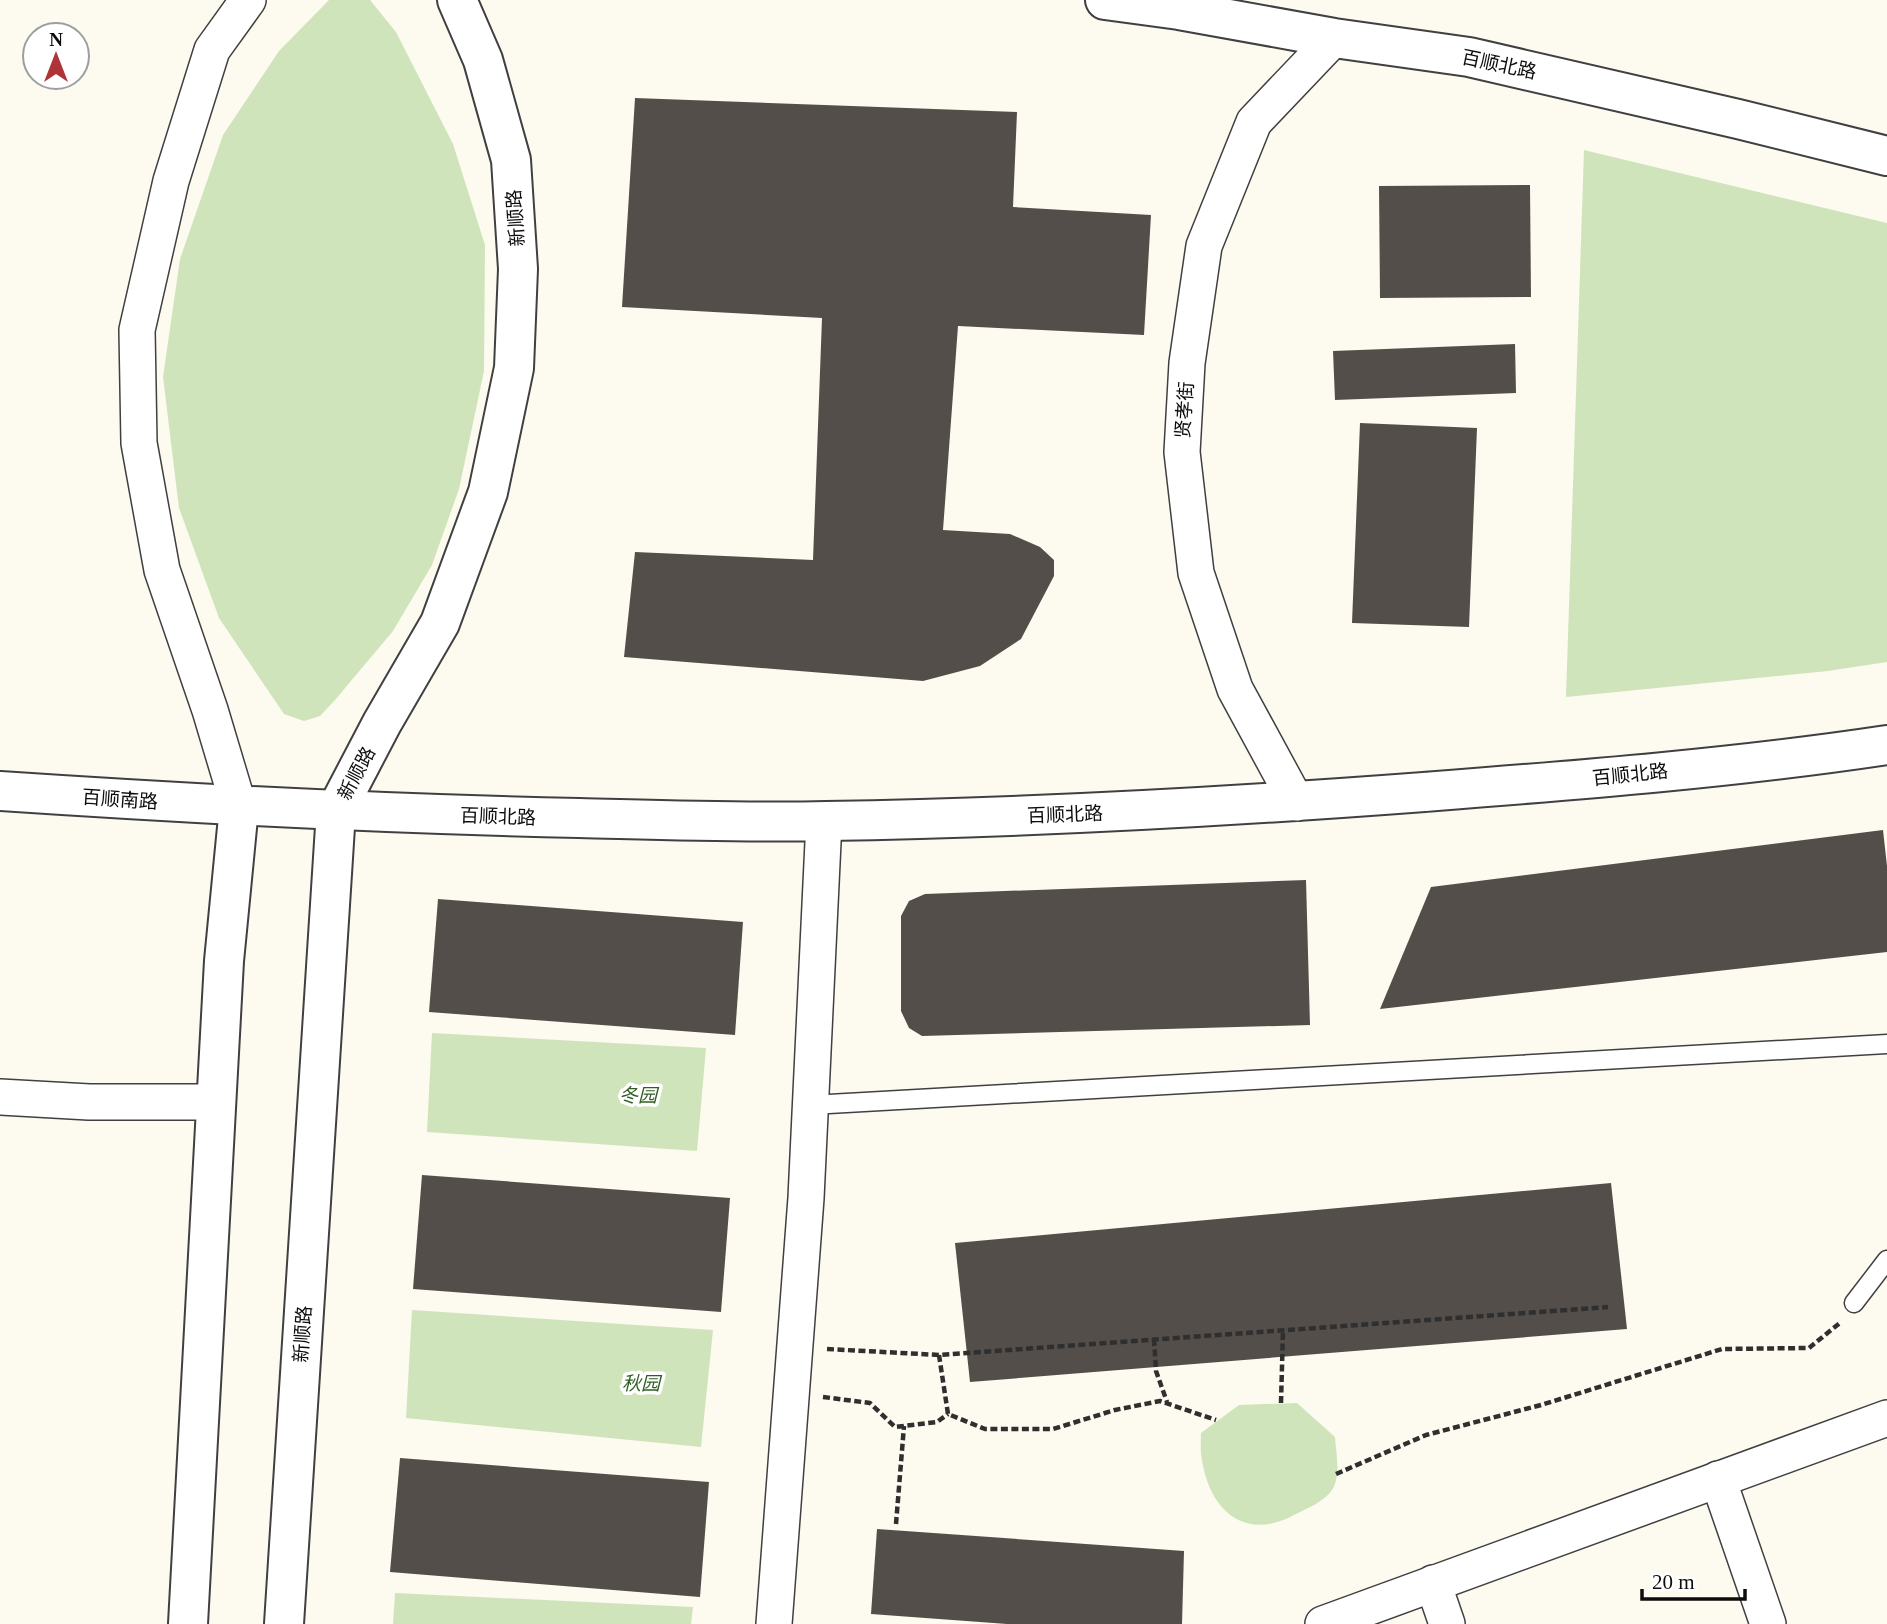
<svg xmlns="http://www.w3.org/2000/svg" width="1887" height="1624" font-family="'Times New Roman','Noto Sans SC',serif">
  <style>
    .green { fill: #d0e4bc }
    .building { fill: #544e4a }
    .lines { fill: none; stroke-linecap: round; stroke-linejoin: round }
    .service-casing { stroke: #404040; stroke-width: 21 }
    .minor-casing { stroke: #404040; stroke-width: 38 }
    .tertiary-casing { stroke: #404040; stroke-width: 42 }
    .path { stroke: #2f2f2f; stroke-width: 4.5; stroke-dasharray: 7 3.5; stroke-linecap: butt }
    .service { stroke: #fff; stroke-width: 18 }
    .minor { stroke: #fff; stroke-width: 35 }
    .tertiary { stroke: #fff; stroke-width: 38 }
    .labels { text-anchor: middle; stroke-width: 7; stroke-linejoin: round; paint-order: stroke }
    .street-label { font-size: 19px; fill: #0d0d0d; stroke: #fff }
    .park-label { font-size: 19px; font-style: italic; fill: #2f5d24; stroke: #fff }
  </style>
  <rect width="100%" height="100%" fill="#fdfaef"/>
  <g class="green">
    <path d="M 329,0 L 370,0 L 396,32 L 453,144 L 485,245 L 484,371 L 459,489 L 432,565 L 393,631 L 335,700 L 320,716 L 304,721 L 284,714 L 219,618 L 179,508 L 163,377 L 180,259 L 223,135 L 279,51 Z"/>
    <path d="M 1584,150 L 1887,223 L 1887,662 L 1828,671 L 1566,697 Z"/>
    <path d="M 432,1033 L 706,1048 L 697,1151 L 427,1132 Z"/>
    <path d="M 412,1310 L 713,1330 L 701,1447 L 406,1418 Z"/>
    <path d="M 1297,1403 L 1335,1437 C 1336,1452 1341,1477 1332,1490 C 1325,1501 1308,1508 1296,1514 C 1246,1542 1210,1512 1202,1460 C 1200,1452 1201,1442 1201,1433 L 1239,1405 Z"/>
    <path d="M 395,1593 L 693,1607 L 691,1624 L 393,1624 Z"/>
  </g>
  <g class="building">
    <path d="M 635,98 L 1017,112 L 1013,207 L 1151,215 L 1144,335 L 958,326 L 943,530 L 1010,534 L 1040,547 L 1054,560 L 1054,576 L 1021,639 L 980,666 L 923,681 L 624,657 L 635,552 L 813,560 L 822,318 L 622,307 Z"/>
    <path d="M 1530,185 L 1531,297 L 1380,298 L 1379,186 Z"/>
    <path d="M 1515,344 L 1516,393 L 1335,400 L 1333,351 Z"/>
    <path d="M 1360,423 L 1477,428 L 1469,627 L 1352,623 Z"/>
    <path d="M 1883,830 L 1887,866 L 1887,952 L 1380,1009 L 1431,887 Z"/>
    <path d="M 1306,880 L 1310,1025 L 922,1036 L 909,1028 L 901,1011 L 901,916 L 909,901 L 925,894 Z"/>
    <path d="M 438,899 L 743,922 L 735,1035 L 429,1012 Z"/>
    <path d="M 422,1175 L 730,1198 L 721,1312 L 413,1289 Z"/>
    <path d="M 1611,1183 L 1627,1329 L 970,1382 L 955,1243 Z"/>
    <path d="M 400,1458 L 709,1482 L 700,1597 L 390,1572 Z"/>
    <path d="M 877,1529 L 1184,1551 L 1182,1624 L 1007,1624 L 871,1614 Z"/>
  </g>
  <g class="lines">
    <g class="service-casing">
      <g id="service">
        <path d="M 811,1105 L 1887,1044"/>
        <path d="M 1854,1303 L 1887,1260"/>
      </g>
    </g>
    <g class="minor-casing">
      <g id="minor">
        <path d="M 1297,803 L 1235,689 L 1196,573 L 1182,452 L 1187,363 L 1204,246 L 1254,122 L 1334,38"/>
        <path d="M 239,807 L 210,710 L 162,570 L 139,443 L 137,330 L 171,181 L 212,50 L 248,0"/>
        <path d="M 0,1097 L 89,1102 L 217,1102"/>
        <path d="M 1718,1479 L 1768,1624"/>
        <path d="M 1433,1583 L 1447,1624"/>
        <path d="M 774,1624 L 806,1198 L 824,821"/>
        <path d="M 1323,1624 L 1887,1418"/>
      </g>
    </g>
    <g class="tertiary-casing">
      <g id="tertiary">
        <path d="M 1105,0 L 1179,10 L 1334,38 L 1469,57 L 1738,119 L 1887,156"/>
        <path d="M 0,791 C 193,804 386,814 579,818 C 661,820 744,823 826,821 C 1026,818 1225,807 1424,792 C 1578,780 1734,768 1887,745"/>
        <path d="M 188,1624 L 224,961 L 239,807"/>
        <path d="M 284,1624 L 336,811 L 382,723 L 440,623 L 488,492 L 514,368 L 518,269 L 511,160 L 483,60 L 457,0"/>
      </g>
    </g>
    <g class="path">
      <path d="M 1154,1339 L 1156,1371 L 1167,1402"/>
      <path d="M 827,1349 L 939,1355 L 1608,1307"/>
      <path d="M 939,1355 L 948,1414 L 985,1429 L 1053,1429 L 1115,1410 L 1160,1401 L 1216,1420"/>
      <path d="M 823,1397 L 870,1403 L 895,1427 L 937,1422 L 948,1414"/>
      <path d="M 1281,1403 L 1283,1330"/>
      <path d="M 1336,1474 L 1426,1435 L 1541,1405 L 1722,1349 L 1809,1348 L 1841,1322"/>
      <path d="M 896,1524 L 904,1426"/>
    </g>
    <use href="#service" class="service"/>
    <use href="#minor" class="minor"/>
    <use href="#tertiary" class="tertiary"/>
  </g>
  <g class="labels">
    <g class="street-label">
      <text transform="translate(1499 64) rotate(12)" y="7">百顺北路</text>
      <text transform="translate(515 218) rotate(-94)" y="7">新顺路</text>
      <text transform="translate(1184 410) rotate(-86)" y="7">贤孝街</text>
      <text transform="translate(356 773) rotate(-62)" y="7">新顺路</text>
      <text transform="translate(1630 774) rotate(-6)" y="7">百顺北路</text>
      <text transform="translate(120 799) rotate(4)" y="7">百顺南路</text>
      <text transform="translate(1065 814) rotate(-2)" y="7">百顺北路</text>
      <text transform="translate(498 816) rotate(2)" y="7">百顺北路</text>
      <text transform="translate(302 1334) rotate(-86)" y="7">新顺路</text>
    </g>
    <g class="park-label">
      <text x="638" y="1102">冬园</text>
      <text x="641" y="1390">秋园</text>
    </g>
  </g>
  <g transform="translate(56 56)"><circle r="33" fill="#ffffff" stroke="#9e9e9e" stroke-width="2"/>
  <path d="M0-5L12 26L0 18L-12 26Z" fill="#ae3438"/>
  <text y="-10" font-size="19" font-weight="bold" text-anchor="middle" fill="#0d0d0d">N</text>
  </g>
  <path d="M1642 1589v10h103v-10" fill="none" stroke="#0d0d0d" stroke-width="3.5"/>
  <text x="1652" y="1589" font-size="21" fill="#0d0d0d" stroke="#ffffff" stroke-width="5" paint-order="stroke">20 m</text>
</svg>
